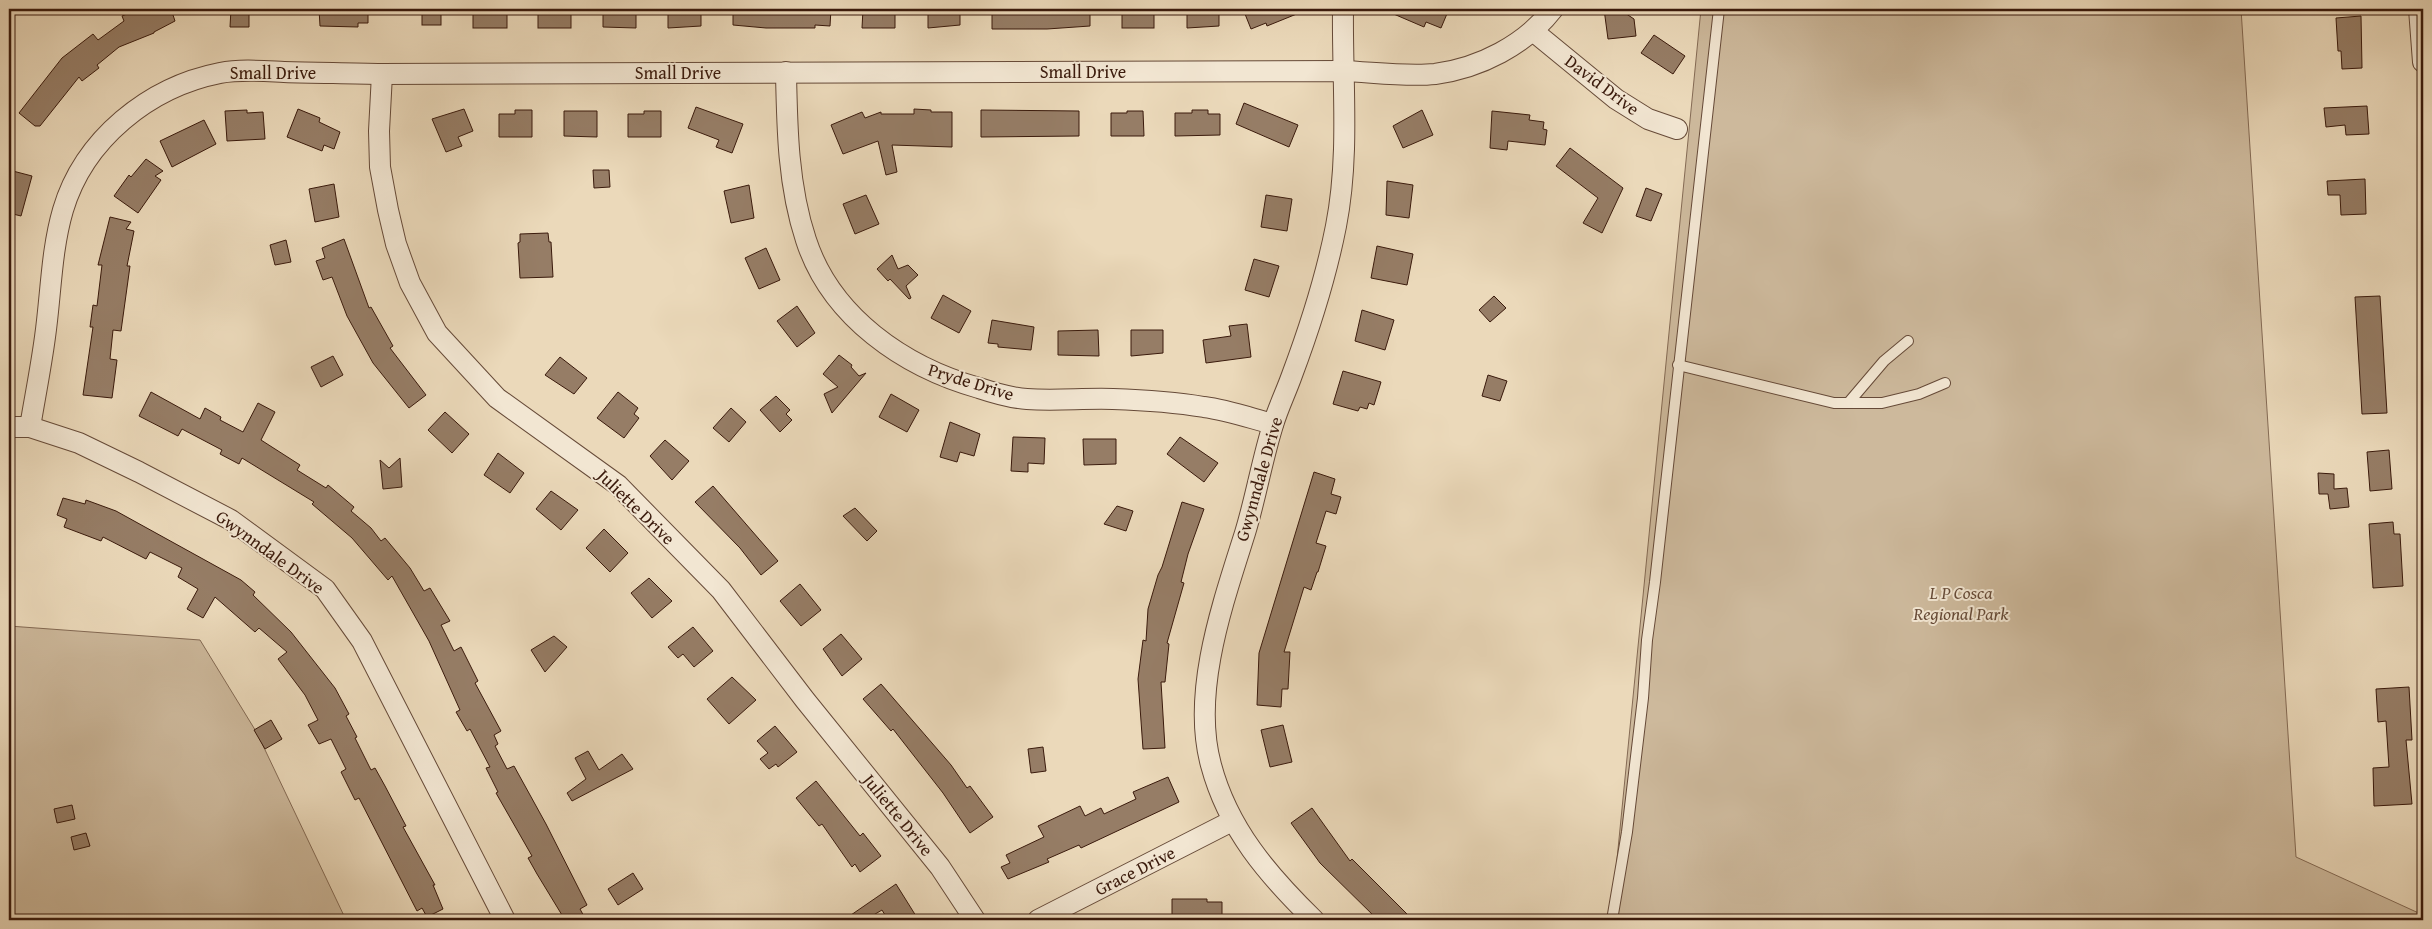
<svg xmlns="http://www.w3.org/2000/svg" width="2432" height="929" font-family="'Gentium Book Plus',serif">
  <style>
    .green { fill: #cdb99c; stroke: #846a54 }
    .building { fill: #967d66; stroke: #3a1a0c }
    .lines { fill: none; stroke-linecap: round; stroke-linejoin: round }
    .service-casing { stroke: #664a38; stroke-width: 12 }
    .minor-casing { stroke: #664a38; stroke-width: 22 }
    .service { stroke: #f2e6d2; stroke-width: 10 }
    .minor { stroke: #f2e6d2; stroke-width: 20 }
    .labels { text-anchor: middle; stroke-width: 4; stroke-linejoin: round; paint-order: stroke }
    .street-label { font-size: 18px; fill: #3a1a0c; stroke: #f2e6d2 }
    .park-label { font-size: 18px; font-style: italic; fill: #664a37; stroke: #f2e6d2 }
  </style>
  <rect width="100%" height="100%" fill="#ebd9ba"/>
  <filter id="stains"><feTurbulence type="fractalNoise" baseFrequency=".004" numOctaves="4"/><feColorMatrix values="0 0 0 0 .2 0 0 0 0 .09 0 0 0 0 .02 0 0 0 .5 -.17"/></filter>
  <radialGradient id="worn" r=".72"><stop offset=".6" stop-color="#630" stop-opacity="0"/><stop offset="1" stop-color="#630" stop-opacity=".3"/></radialGradient>
  <g class="green">
    <path d="M 1701,9 L 2241,9 L 2296,857 L 2423,915 L 2423,920 L 1611,920 Z"/>
    <path d="M 9,626 L 200,640 L 257,733 L 346,920 L 9,920 Z"/>
  </g>
  <g class="building">
    <path d="M 139,9 L 171,9 L 175,21 L 154,32 L 154,33 L 119,47 L 97,65 L 99,68 L 82,81 L 79,77 L 40,126 L 35,126 L 19,113 L 62,58 L 93,34 L 98,40 L 124,21 L 122,16 Z"/>
    <path d="M 231,9 L 249,9 L 249,27 L 230,27 Z"/>
    <path d="M 319,9 L 368,9 L 368,23 L 358,23 L 358,27 L 320,26 Z"/>
    <rect x="422" y="9" width="19" height="16"/>
    <rect x="473" y="9" width="34" height="19"/>
    <rect x="538" y="9" width="33" height="19"/>
    <path d="M 603,9 L 636,9 L 636,28 L 603,27 Z"/>
    <path d="M 668,9 L 701,9 L 701,26 L 668,28 Z"/>
    <path d="M 733,9 L 831,9 L 830,26 L 815,25 L 815,28 L 766,28 L 733,25 Z"/>
    <path d="M 863,9 L 895,9 L 895,28 L 862,28 Z"/>
    <path d="M 928,9 L 960,9 L 960,25 L 928,28 Z"/>
    <path d="M 992,9 L 1090,9 L 1090,26 L 1047,29 L 992,29 Z"/>
    <rect x="1122" y="9" width="32" height="19"/>
    <path d="M 1187,9 L 1219,9 L 1219,26 L 1187,28 Z"/>
    <path d="M 1243,9 L 1309,9 L 1267,26 L 1266,23 L 1251,29 Z"/>
    <path d="M 1382,9 L 1449,9 L 1441,28 L 1426,22 L 1424,27 Z"/>
    <path d="M 1604,9 L 1619,9 L 1634,19 L 1636,36 L 1608,39 Z"/>
    <path d="M 2361,16 L 2362,68 L 2342,69 L 2341,51 L 2338,51 L 2336,18 Z"/>
    <path d="M 1654,35 L 1685,56 L 1673,74 L 1641,53 Z"/>
    <path d="M 1244,103 L 1298,125 L 1289,147 L 1236,124 Z"/>
    <path d="M 2367,106 L 2369,134 L 2346,135 L 2345,125 L 2326,127 L 2324,108 Z"/>
    <path d="M 696,107 L 743,124 L 732,153 L 716,147 L 719,140 L 688,128 Z"/>
    <path d="M 298,109 L 320,118 L 319,122 L 340,132 L 334,149 L 324,145 L 322,151 L 287,137 Z"/>
    <path d="M 464,109 L 473,131 L 458,137 L 462,146 L 446,152 L 432,119 Z"/>
    <path d="M 914,109 L 931,110 L 931,112 L 952,112 L 952,147 L 892,145 L 897,172 L 886,175 L 878,141 L 843,154 L 831,125 L 862,112 L 865,118 L 881,112 L 881,114 L 914,114 Z"/>
    <path d="M 247,110 L 247,113 L 263,112 L 265,139 L 227,141 L 225,111 Z"/>
    <path d="M 515,110 L 532,110 L 532,137 L 499,137 L 499,114 L 515,114 Z"/>
    <path d="M 981,110 L 1079,111 L 1079,136 L 981,137 Z"/>
    <path d="M 1192,110 L 1208,110 L 1208,114 L 1220,114 L 1220,135 L 1175,136 L 1175,113 L 1192,113 Z"/>
    <path d="M 1422,110 L 1433,135 L 1403,148 L 1393,126 Z"/>
    <path d="M 564,111 L 597,111 L 597,137 L 564,136 Z"/>
    <path d="M 644,111 L 661,111 L 661,137 L 628,137 L 628,114 L 644,114 Z"/>
    <path d="M 1127,111 L 1143,111 L 1144,136 L 1111,136 L 1111,113 L 1127,113 Z"/>
    <path d="M 1492,111 L 1530,115 L 1529,120 L 1544,122 L 1543,129 L 1547,130 L 1545,145 L 1508,141 L 1507,150 L 1490,148 Z"/>
    <path d="M 204,120 L 216,144 L 172,167 L 160,141 Z"/>
    <path d="M 1570,148 L 1623,188 L 1602,233 L 1583,223 L 1598,198 L 1556,166 Z"/>
    <path d="M 146,159 L 163,171 L 155,176 L 161,180 L 138,213 L 114,196 L 129,175 L 131,177 Z"/>
    <path d="M 9,170 L 32,176 L 21,216 L 9,213 Z"/>
    <path d="M 593,170 L 609,170 L 610,187 L 594,188 Z"/>
    <path d="M 2365,179 L 2366,214 L 2341,215 L 2340,195 L 2328,195 L 2327,181 Z"/>
    <path d="M 1387,181 L 1413,185 L 1409,218 L 1386,215 Z"/>
    <path d="M 334,184 L 339,217 L 315,222 L 309,189 Z"/>
    <path d="M 749,185 L 754,218 L 731,223 L 724,191 Z"/>
    <path d="M 1646,188 L 1662,194 L 1651,221 L 1636,216 Z"/>
    <path d="M 866,195 L 879,224 L 855,234 L 843,204 Z"/>
    <path d="M 1266,195 L 1292,199 L 1287,231 L 1261,227 Z"/>
    <path d="M 110,217 L 131,222 L 126,229 L 134,231 L 127,266 L 130,266 L 121,331 L 113,330 L 110,359 L 117,360 L 112,398 L 83,395 L 93,327 L 90,327 L 93,305 L 97,306 L 102,265 L 98,265 Z"/>
    <path d="M 548,233 L 549,242 L 551,242 L 553,277 L 520,278 L 518,243 L 520,242 L 520,234 Z"/>
    <path d="M 344,239 L 369,308 L 371,307 L 393,346 L 390,348 L 426,395 L 409,408 L 373,363 L 347,316 L 332,277 L 323,280 L 316,261 L 325,258 L 322,248 Z"/>
    <path d="M 286,240 L 291,262 L 275,265 L 270,245 Z"/>
    <path d="M 1377,246 L 1413,254 L 1407,285 L 1371,278 Z"/>
    <path d="M 766,248 L 780,280 L 759,289 L 745,258 Z"/>
    <path d="M 892,255 L 898,269 L 908,265 L 918,275 L 906,286 L 911,298 L 909,299 L 890,279 L 888,281 L 877,269 Z"/>
    <path d="M 1254,259 L 1279,266 L 1269,297 L 1245,290 Z"/>
    <path d="M 943,295 L 971,311 L 959,333 L 931,318 Z"/>
    <path d="M 1494,296 L 1506,308 L 1490,322 L 1479,310 Z"/>
    <path d="M 2380,296 L 2387,413 L 2362,414 L 2355,297 Z"/>
    <path d="M 797,306 L 815,333 L 797,347 L 777,321 Z"/>
    <path d="M 1362,310 L 1394,320 L 1385,350 L 1355,341 Z"/>
    <path d="M 992,320 L 1034,327 L 1031,350 L 998,347 L 998,344 L 988,343 Z"/>
    <path d="M 1247,324 L 1251,357 L 1206,363 L 1203,340 L 1231,336 L 1229,326 Z"/>
    <path d="M 1098,330 L 1099,356 L 1058,355 L 1058,331 Z"/>
    <path d="M 1131,330 L 1163,330 L 1163,353 L 1131,356 Z"/>
    <path d="M 839,355 L 852,365 L 851,367 L 859,376 L 866,373 L 832,413 L 824,394 L 838,387 L 823,374 Z"/>
    <path d="M 333,356 L 343,375 L 321,387 L 311,367 Z"/>
    <path d="M 560,357 L 587,378 L 574,394 L 545,375 Z"/>
    <path d="M 1343,371 L 1381,382 L 1374,405 L 1369,403 L 1367,409 L 1360,407 L 1358,411 L 1333,404 Z"/>
    <path d="M 1488,375 L 1507,381 L 1500,401 L 1482,396 Z"/>
    <path d="M 151,392 L 200,419 L 205,408 L 221,417 L 220,420 L 243,432 L 258,403 L 275,412 L 261,440 L 300,465 L 297,470 L 326,488 L 328,485 L 354,507 L 351,511 L 371,528 L 381,541 L 385,538 L 410,568 L 424,591 L 430,588 L 450,621 L 441,625 L 454,651 L 461,647 L 478,681 L 475,683 L 501,731 L 494,735 L 498,744 L 495,746 L 507,769 L 514,766 L 546,824 L 587,905 L 580,909 L 586,920 L 565,920 L 537,874 L 528,858 L 532,856 L 496,793 L 498,792 L 486,768 L 490,767 L 470,729 L 467,731 L 456,712 L 460,710 L 429,641 L 392,576 L 388,580 L 352,538 L 312,504 L 314,502 L 242,458 L 239,464 L 220,454 L 222,450 L 182,429 L 178,436 L 139,416 Z"/>
    <path d="M 618,392 L 638,408 L 634,414 L 639,418 L 624,438 L 597,418 Z"/>
    <path d="M 891,394 L 919,410 L 907,432 L 879,417 Z"/>
    <path d="M 776,396 L 790,410 L 786,414 L 792,420 L 780,432 L 760,410 Z"/>
    <path d="M 731,408 L 746,422 L 729,442 L 713,428 Z"/>
    <path d="M 445,412 L 469,434 L 452,453 L 428,430 Z"/>
    <path d="M 950,422 L 980,434 L 974,456 L 960,452 L 957,462 L 940,457 Z"/>
    <path d="M 1013,437 L 1045,438 L 1044,464 L 1028,463 L 1028,472 L 1011,471 Z"/>
    <path d="M 1180,437 L 1218,463 L 1204,482 L 1167,454 Z"/>
    <path d="M 1083,439 L 1116,439 L 1116,464 L 1084,465 Z"/>
    <path d="M 665,440 L 689,461 L 672,480 L 650,456 Z"/>
    <path d="M 2389,450 L 2392,489 L 2370,491 L 2367,452 Z"/>
    <path d="M 498,453 L 524,473 L 510,493 L 484,475 Z"/>
    <path d="M 400,458 L 402,487 L 383,489 L 380,460 L 389,468 Z"/>
    <path d="M 1314,472 L 1335,479 L 1331,494 L 1341,497 L 1336,514 L 1326,511 L 1316,543 L 1326,546 L 1318,572 L 1317,572 L 1311,590 L 1304,587 L 1284,652 L 1290,652 L 1288,689 L 1282,689 L 1281,707 L 1257,705 L 1259,653 Z"/>
    <path d="M 2318,473 L 2334,474 L 2334,489 L 2347,488 L 2349,507 L 2330,509 L 2328,494 L 2319,494 Z"/>
    <path d="M 713,486 L 778,561 L 761,575 L 740,548 L 695,502 Z"/>
    <path d="M 551,491 L 578,510 L 561,530 L 536,509 Z"/>
    <path d="M 63,498 L 85,504 L 86,500 L 116,511 L 241,580 L 255,592 L 253,595 L 291,632 L 335,688 L 349,714 L 346,716 L 357,737 L 355,738 L 371,770 L 375,768 L 385,786 L 406,826 L 403,827 L 435,885 L 433,885 L 443,909 L 427,917 L 422,908 L 417,911 L 359,798 L 355,800 L 341,772 L 346,769 L 331,739 L 319,744 L 308,725 L 318,720 L 305,695 L 278,659 L 287,652 L 259,628 L 255,632 L 215,597 L 203,618 L 187,609 L 198,589 L 178,577 L 182,568 L 150,552 L 146,559 L 103,537 L 101,541 L 64,527 L 67,519 L 57,515 Z"/>
    <path d="M 1182,502 L 1204,509 L 1188,554 L 1181,582 L 1184,583 L 1167,643 L 1169,644 L 1165,682 L 1161,682 L 1165,748 L 1143,749 L 1138,679 L 1143,640 L 1146,641 L 1148,609 L 1158,575 L 1162,567 Z"/>
    <path d="M 1117,506 L 1133,511 L 1126,531 L 1104,524 Z"/>
    <path d="M 855,508 L 877,531 L 867,541 L 843,516 Z"/>
    <path d="M 2393,522 L 2394,534 L 2400,534 L 2403,586 L 2373,588 L 2369,524 Z"/>
    <path d="M 604,529 L 628,553 L 610,572 L 586,548 Z"/>
    <path d="M 649,578 L 672,601 L 652,618 L 631,593 Z"/>
    <path d="M 800,584 L 821,610 L 801,626 L 780,601 Z"/>
    <path d="M 693,627 L 713,651 L 694,667 L 683,654 L 678,658 L 668,647 Z"/>
    <path d="M 841,634 L 862,659 L 842,676 L 823,649 Z"/>
    <path d="M 554,636 L 567,647 L 545,672 L 531,650 Z"/>
    <path d="M 732,677 L 756,700 L 729,724 L 707,699 Z"/>
    <path d="M 881,684 L 951,765 L 967,788 L 970,786 L 993,817 L 970,833 L 943,793 L 893,729 L 891,731 L 863,699 Z"/>
    <path d="M 2409,687 L 2412,740 L 2406,740 L 2412,804 L 2374,806 L 2373,768 L 2389,767 L 2386,721 L 2378,722 L 2376,689 Z"/>
    <path d="M 271,720 L 282,739 L 265,749 L 254,730 Z"/>
    <path d="M 1283,725 L 1292,762 L 1270,767 L 1261,730 Z"/>
    <path d="M 775,726 L 797,752 L 778,767 L 776,764 L 769,769 L 760,759 L 768,753 L 757,741 Z"/>
    <path d="M 1043,747 L 1046,771 L 1031,773 L 1028,749 Z"/>
    <path d="M 588,751 L 599,770 L 622,754 L 633,769 L 572,801 L 567,793 L 586,779 L 575,758 Z"/>
    <path d="M 1168,777 L 1179,802 L 1081,848 L 1079,845 L 1047,859 L 1049,862 L 1008,879 L 1001,867 L 1010,863 L 1006,855 L 1044,837 L 1038,826 L 1080,806 L 1085,816 L 1101,808 L 1104,814 L 1136,799 L 1133,792 Z"/>
    <path d="M 816,781 L 860,836 L 863,833 L 881,856 L 860,872 L 855,864 L 852,867 L 822,824 L 819,826 L 796,798 Z"/>
    <path d="M 72,805 L 75,819 L 57,823 L 54,809 Z"/>
    <path d="M 1312,808 L 1350,861 L 1352,859 L 1413,920 L 1378,920 L 1320,863 L 1291,823 Z"/>
    <path d="M 86,833 L 90,846 L 74,850 L 71,837 Z"/>
    <path d="M 633,873 L 643,889 L 618,905 L 608,889 Z"/>
    <path d="M 896,884 L 916,916 L 908,920 L 888,920 L 882,910 L 865,920 L 854,920 L 851,915 Z"/>
    <path d="M 1172,899 L 1207,899 L 1207,902 L 1222,902 L 1222,920 L 1172,920 Z"/>
  </g>
  <g class="lines">
    <g class="service-casing">
      <g id="service">
        <path d="M 1678,365 L 1834,403 L 1882,403 L 1919,394 L 1945,383"/>
        <path d="M 1850,401 L 1884,361 L 1908,341"/>
        <path d="M 1612,920 L 1627,832 L 1643,698 L 1647,640 L 1655,582 L 1719,9"/>
      </g>
    </g>
    <g class="minor-casing">
      <g id="minor">
        <path d="M 2419,9 L 2423,62"/>
        <path d="M 1533,31 L 1616,99 L 1648,119 L 1677,129"/>
        <path d="M 786,72 C 787,128 788,186 806,240 C 831,317 904,367 979,388 C 994,393 1011,398 1027,399 C 1055,401 1085,398 1113,399 C 1143,400 1174,402 1204,407 C 1227,410 1250,418 1273,424"/>
        <path d="M 382,74 L 379,131 L 380,167 L 388,210 L 396,244 L 410,283 L 437,333 L 497,398 L 618,485 L 721,590 L 805,700 L 940,867 L 975,920"/>
        <path d="M 9,427 L 30,427 L 79,443 L 139,472 L 231,520 L 325,589 L 362,641 L 505,920"/>
        <path d="M 30,427 C 35,397 41,367 45,337 C 51,295 51,251 63,210 C 84,139 149,87 220,73 C 241,69 263,71 284,72 C 317,73 350,73 382,74 L 1342,71 C 1371,72 1406,77 1435,74 C 1480,68 1525,45 1553,9"/>
        <path d="M 1038,920 L 1232,821"/>
        <path d="M 1314,920 C 1268,875 1228,829 1211,765 C 1191,692 1223,603 1245,533 C 1256,497 1262,460 1273,425 C 1278,408 1286,392 1292,375 C 1310,327 1326,277 1336,226 C 1350,155 1342,81 1343,9"/>
      </g>
    </g>
    <use href="#service" class="service"/>
    <use href="#minor" class="minor"/>
  </g>
  <g class="labels">
    <g class="street-label">
      <text x="1083" y="78">Small Drive</text>
      <text x="273" y="79">Small Drive</text>
      <text x="678" y="79">Small Drive</text>
      <text transform="translate(1602 85) rotate(37)" y="6">David Drive</text>
      <text transform="translate(971 382) rotate(17)" y="6">Pryde Drive</text>
      <text transform="translate(1259 479) rotate(-74)" y="6">Gwynndale Drive</text>
      <text transform="translate(636 507) rotate(44)" y="6">Juliette Drive</text>
      <text transform="translate(270 552) rotate(36)" y="6">Gwynndale Drive</text>
      <text transform="translate(898 815) rotate(51)" y="6">Juliette Drive</text>
      <text transform="translate(1135 871) rotate(-27)" y="6">Grace Drive</text>
    </g>
    <g class="park-label">
      <text x="1961" y="599">L P Cosca<tspan x="1961" dy="21">Regional Park</tspan></text>
    </g>
  </g>
  <rect width="2432" height="929" fill="none" stroke="#ebd9ba" stroke-width="30"/>
  <rect x="10" y="10" width="2412" height="909" fill="none" stroke="#3a1a0c" stroke-width="2.5"/>
  <rect x="15" y="15" width="2402" height="899" fill="none" stroke="#3a1a0c"/>
  <rect width="100%" height="100%" filter="url(#stains)"/>
  <rect width="100%" height="100%" fill="url(#worn)"/>
</svg>
